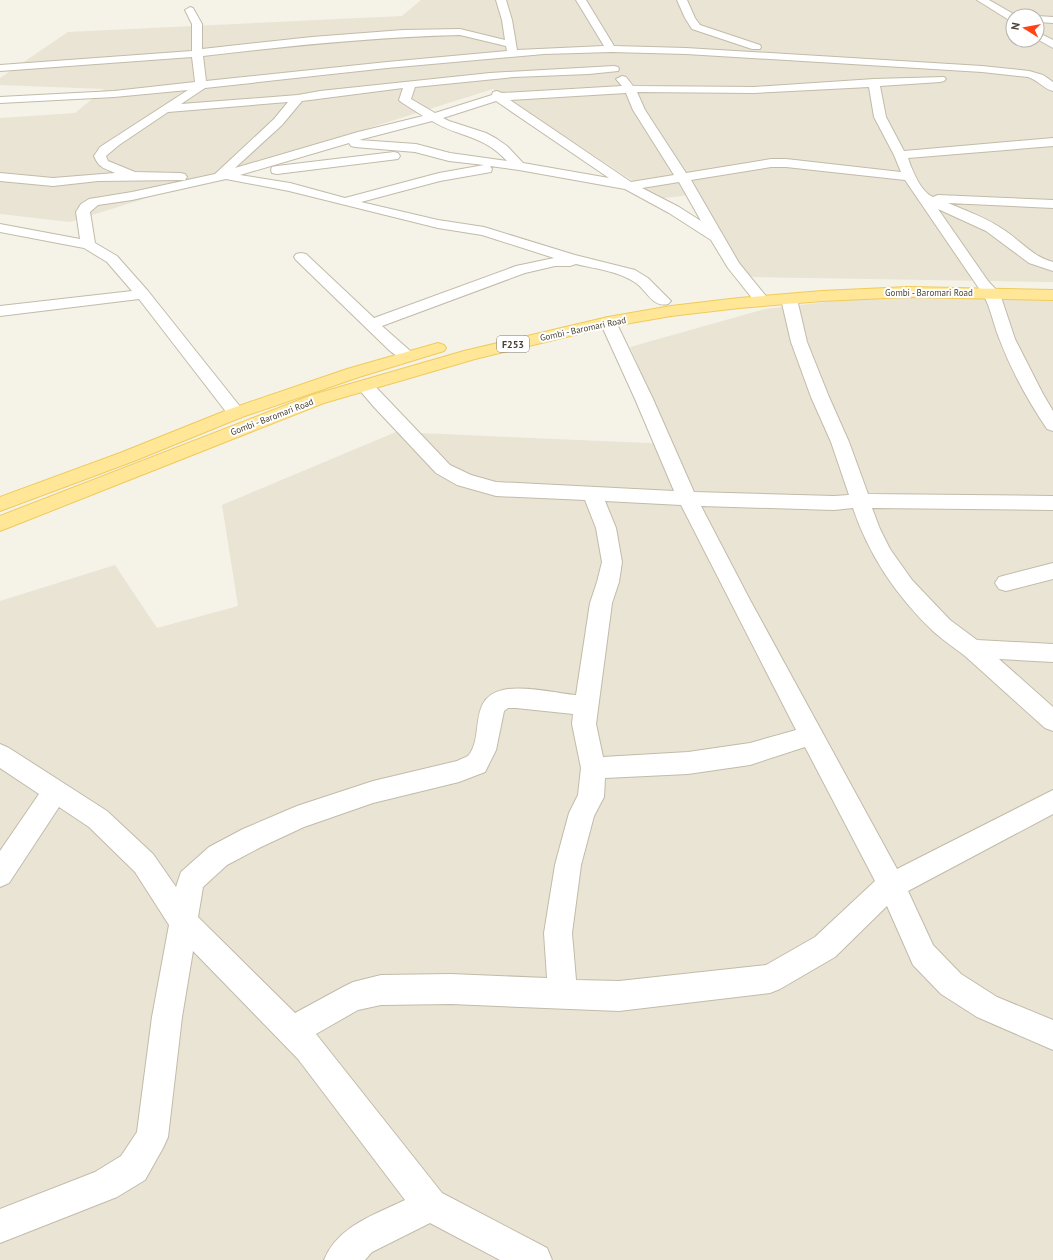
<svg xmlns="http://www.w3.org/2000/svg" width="1053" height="1260" font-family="'PT Sans',sans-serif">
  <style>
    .residential { fill: #eae4d5; fill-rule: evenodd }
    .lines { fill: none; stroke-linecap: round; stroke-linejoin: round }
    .minor-casing { stroke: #c2bba9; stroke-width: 2 }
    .primary-casing { stroke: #f0cb5b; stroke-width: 2 }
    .minor { fill: #fff; fill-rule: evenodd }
    .primary { fill: #ffe797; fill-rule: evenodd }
    .labels { text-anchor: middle; stroke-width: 4; stroke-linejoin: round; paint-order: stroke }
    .far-street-label { font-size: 9px; fill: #4a4335; stroke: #fff }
    .shield { fill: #fff; stroke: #807b72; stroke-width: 1 }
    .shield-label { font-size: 10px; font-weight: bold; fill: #4a4335 }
  </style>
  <rect width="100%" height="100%" fill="#f5f2e8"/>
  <g class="residential">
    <path d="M 421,0 L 1053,0 L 1053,282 L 746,277 L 697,194 L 658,199 L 639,185 L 493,89 L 70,222 L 0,214 L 0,118 L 75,113 L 104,89 L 0,85 L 0,78 L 68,32 L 402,16 ZM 1013,16 L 1037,16 L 1037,40 L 1013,40 Z"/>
    <path d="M 879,296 L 1053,300 L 1053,1260 L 0,1260 L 0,601 L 115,565 L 157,628 L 238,606 L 222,505 L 396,432 L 671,444 L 630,347 L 765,309 Z"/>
  </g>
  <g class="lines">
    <g class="minor-casing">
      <g id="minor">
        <path d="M 496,0 L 506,0 L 512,20 L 517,50 L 604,46 L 576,0 L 586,0 L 614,46 L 686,48 L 982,66 L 1029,71 L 1043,75 L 1053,82 L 1053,91 C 1044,89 1038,80 1028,77 L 982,72 L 686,54 L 611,52 L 544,54 L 387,68 L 205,88 L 181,104 L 298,95 L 320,91 L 490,73 L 614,66 L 618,67 L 619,69 L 618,71 L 589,74 L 514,77 L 415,87 L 411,99 L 435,113 L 492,95 L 493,92 L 497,91 L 502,93 L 622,86 L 616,79 L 622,76 L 626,77 L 633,86 L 754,87 L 874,79 L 944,77 L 946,79 L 944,81 L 940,82 L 880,86 L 886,117 L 904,151 L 1053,138 L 1053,146 L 908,158 C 912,170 921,192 933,197 L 938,195 L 1053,200 L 1053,208 L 948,203 C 967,211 987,218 1004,230 C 1021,241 1033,257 1053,262 L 1053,271 L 1029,263 L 986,231 L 938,209 L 988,281 L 1000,294 L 1015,339 L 1043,394 L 1053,411 L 1053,431 L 1047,429 C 1028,401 1011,370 999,338 C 992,321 990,301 978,287 L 905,180 L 786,167 L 771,167 L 691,180 L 739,263 L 769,300 L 766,303 L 761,305 L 756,303 L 728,268 L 711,240 L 669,213 L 625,189 L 519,170 L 490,166 L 492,169 L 491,172 L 440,181 L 361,202 L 438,220 L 484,227 L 575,255 L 635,270 L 648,278 L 671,301 L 668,304 C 653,308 647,291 636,283 C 619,271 596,269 576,264 L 570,266 L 555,266 L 525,273 L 382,326 L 416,356 L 414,360 C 404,362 398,357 390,351 L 296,260 L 294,257 L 296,254 L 301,253 L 306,254 L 374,318 L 516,266 L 554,258 L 482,235 L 438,228 L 289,191 L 226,179 L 132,200 L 98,205 L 90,212 L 95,243 L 117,256 L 148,291 L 242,409 L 245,413 L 242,417 L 236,419 L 230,417 L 139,299 L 0,316 L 0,306 L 132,291 L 107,262 L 84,248 L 0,232 L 0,224 L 80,239 L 76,212 L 81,204 L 89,199 L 132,192 L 215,174 L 274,119 L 288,102 L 168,112 L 119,145 L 106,156 L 108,161 L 135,172 L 180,173 L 185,174 L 187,177 L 185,180 L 98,181 L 53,186 L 0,181 L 0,173 L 53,178 L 115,173 C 104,168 99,168 94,156 L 100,147 L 188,90 L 114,97 L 0,103 L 0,97 L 114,91 L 195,82 L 192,57 L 0,71 L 0,65 L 192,51 L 192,24 L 185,10 L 190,7 L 193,8 L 202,24 L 202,49 L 312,37 L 403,30 L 460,29 L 505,40 L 502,20 ZM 460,35 L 506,46 L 507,51 L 387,62 L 206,81 L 203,56 C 288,46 374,37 460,35 ZM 869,87 L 874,117 L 894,155 L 901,172 L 786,159 L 771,159 L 686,173 L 645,110 L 637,92 L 754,93 ZM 403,88 L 399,100 L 401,102 L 423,116 L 358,132 L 235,168 L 282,125 L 302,101 ZM 626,93 L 633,110 L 674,175 L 631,182 L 510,100 ZM 496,101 L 609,178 L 523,163 L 507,146 L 497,139 L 486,133 L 449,121 L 443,118 ZM 432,121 C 460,138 482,134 507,161 L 450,153 L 416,144 L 359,140 ZM 349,143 L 351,146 L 355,147 L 415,152 L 449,161 L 484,165 L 439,173 L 345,198 L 290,183 L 240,175 ZM 679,182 L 701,221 L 679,207 L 642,188 Z"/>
        <path d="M 677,0 L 687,0 L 695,18 L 700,25 L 760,45 L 761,47 L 760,49 L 752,49 L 692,29 L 685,18 Z"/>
        <path d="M 977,0 L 989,0 L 1017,16 L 1013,16 L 1013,21 L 1009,20 Z"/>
        <path d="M 1037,16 L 1053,17 L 1053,23 L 1037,22 Z"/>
        <path d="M 1037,32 L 1053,40 L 1053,48 L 1037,39 Z"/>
        <path d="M 394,152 L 398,153 L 400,156 L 398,159 L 277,174 L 272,173 L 271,170 L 272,167 L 277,166 Z"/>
        <path d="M 789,294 L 794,296 L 797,299 L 807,342 L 829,397 L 849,442 L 868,494 L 1053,496 L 1053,510 L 872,508 L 880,529 L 890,549 L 912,580 L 950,620 L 977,640 L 1053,644 L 1053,662 L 999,659 L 1053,707 L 1053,731 L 1045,728 C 1018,704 992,680 965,656 C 955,648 944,641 934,632 C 898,598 869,556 853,508 L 834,510 L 701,506 L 750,600 L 897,869 L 1053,790 L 1053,814 L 908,891 L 933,945 L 961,974 L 997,997 L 1053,1020 L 1053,1050 L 977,1017 L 941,994 L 913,965 L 887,906 L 835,957 L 780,989 L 770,993 L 619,1011 L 451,1004 L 381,1005 L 358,1010 L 316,1034 L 442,1193 L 547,1248 L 552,1260 L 500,1260 L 430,1223 L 372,1252 L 365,1260 L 324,1260 C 338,1226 374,1215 405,1200 L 298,1059 L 193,951 L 182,1017 L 168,1137 L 163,1148 L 145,1180 L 117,1197 L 0,1243 L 0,1209 L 95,1172 L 121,1156 L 137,1132 L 152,1017 L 169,925 L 135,872 L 89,827 L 59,807 L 9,883 L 0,887 L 0,851 L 39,794 L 0,768 L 0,744 L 9,748 L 107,811 L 153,854 L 176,887 L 181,872 L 209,847 L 243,829 L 297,806 L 373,781 L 457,761 C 460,759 465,758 468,756 C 485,737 467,698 503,690 C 521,685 556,693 576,695 L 590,603 L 597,582 L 602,562 L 596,528 L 585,500 L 496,496 L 457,485 L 436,473 L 374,407 L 356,386 L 359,382 L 365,381 L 371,382 L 450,465 L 471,475 L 496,482 L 674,491 L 635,399 L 600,322 L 602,319 L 608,317 L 614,319 L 616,322 L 653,399 L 694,492 L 834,496 L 849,495 L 831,442 L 811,397 L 791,342 L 781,299 L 784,296 ZM 605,501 L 681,505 L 796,730 L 750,743 L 688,752 L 603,757 L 596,724 L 612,603 L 619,582 L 622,562 L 616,528 ZM 508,708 L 516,708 L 573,714 L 572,724 L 581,768 L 578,795 L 569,813 L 555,865 L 544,933 L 547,978 L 451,974 L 381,975 L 353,982 L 343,987 L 295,1013 L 198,917 L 203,887 L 227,865 L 261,847 L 304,827 L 373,803 L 459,782 L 485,772 L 496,750 L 504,711 ZM 805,747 L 875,881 L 815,937 L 766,965 L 619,981 L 576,980 L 572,933 L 581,865 L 594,816 L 604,797 L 605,778 L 688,774 L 750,765 Z"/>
        <path d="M 1053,563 L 1053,579 L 1006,591 L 999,589 L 995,583 L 999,577 Z"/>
      </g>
    </g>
    <g class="primary-casing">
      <g id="primary">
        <path d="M 908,287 L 1053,290 L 1053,300 L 908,297 L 822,301 L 739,308 L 671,316 L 608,327 L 475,359 L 324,403 L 0,531 L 0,516 L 312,395 L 464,351 L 608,317 L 671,306 L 739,298 L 822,291 Z"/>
        <path d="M 438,343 L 444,345 L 446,348 L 444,351 L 359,377 L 242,417 L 134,461 L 0,511 L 0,497 L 120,453 L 230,409 L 347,369 Z"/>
      </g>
    </g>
    <use href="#minor" class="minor"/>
    <use href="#primary" class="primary"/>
  </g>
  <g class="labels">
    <g class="far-street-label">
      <text x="929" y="296">Gombi - Baromari Road</text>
      <text transform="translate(583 329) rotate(-12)" y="3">Gombi - Baromari Road</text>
      <text transform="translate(272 417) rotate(-21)" y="3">Gombi - Baromari Road</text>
    </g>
    <rect class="shield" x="497" y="336" width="32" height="16" rx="3"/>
    <g class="shield-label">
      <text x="513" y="348">F253</text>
    </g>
  </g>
  <g transform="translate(1025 28) rotate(281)"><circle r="19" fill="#ffffff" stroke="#b7b4ae"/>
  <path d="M0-3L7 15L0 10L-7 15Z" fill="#ff4515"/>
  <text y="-6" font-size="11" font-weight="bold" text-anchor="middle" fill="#4a4335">N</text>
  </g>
</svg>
